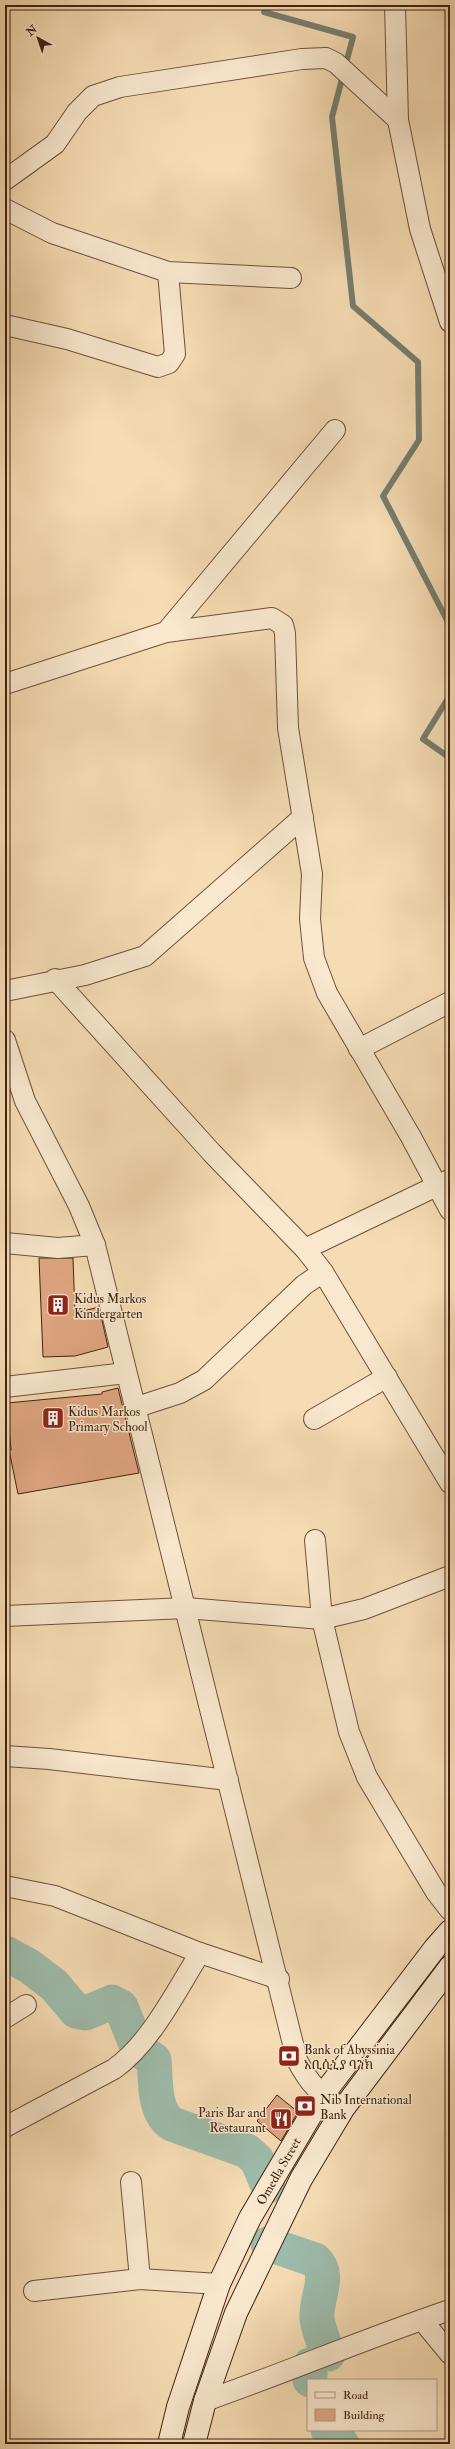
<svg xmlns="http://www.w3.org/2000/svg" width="455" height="2449" font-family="'IM FELL Double Pica','Noto Serif Ethiopic',serif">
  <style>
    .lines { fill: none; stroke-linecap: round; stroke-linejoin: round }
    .stream { stroke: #787e6e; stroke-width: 6 }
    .river { stroke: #9dbcab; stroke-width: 35 }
    .building { fill: #e0a682; stroke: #402212 }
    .street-casing { stroke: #6e503a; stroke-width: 22 }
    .secondary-casing { stroke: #402212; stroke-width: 24 }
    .street { stroke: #f9e8ce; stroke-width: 20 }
    .secondary { stroke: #f9e8ce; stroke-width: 22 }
    .labels { text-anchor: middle; stroke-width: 3; stroke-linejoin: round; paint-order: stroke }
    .poi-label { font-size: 13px; fill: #402212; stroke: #f9e8ce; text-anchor: start }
    .street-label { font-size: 13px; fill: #402212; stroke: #f9e8ce }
  </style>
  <rect width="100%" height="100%" fill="#f6dcb4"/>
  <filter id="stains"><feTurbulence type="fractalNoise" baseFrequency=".005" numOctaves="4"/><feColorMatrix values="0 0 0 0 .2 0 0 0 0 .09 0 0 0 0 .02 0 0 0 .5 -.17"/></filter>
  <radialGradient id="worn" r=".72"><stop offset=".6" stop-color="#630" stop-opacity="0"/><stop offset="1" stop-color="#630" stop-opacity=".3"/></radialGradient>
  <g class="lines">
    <g class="stream">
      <path d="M 266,5 L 264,12 L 353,37 L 332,117 L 353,306 L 418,362 L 419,440 L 383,496 L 450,626"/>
      <path d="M 450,695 L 423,739 L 450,758"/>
    </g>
    <g class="river">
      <path d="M 5,1953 L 29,1966 L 54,1985 L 76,2011 L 86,2013 L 112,2002 L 121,2007 L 138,2049 L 154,2060 C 156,2081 153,2111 172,2124 L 247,2151 L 257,2160 L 268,2186"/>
      <path d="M 268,2244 L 315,2260 C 332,2275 315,2299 317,2319 C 319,2331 324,2343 328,2354"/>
      <path d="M 310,2365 L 310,2380"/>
      <path d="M 328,2430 L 342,2444"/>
    </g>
  </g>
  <g class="building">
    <path d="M 39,1258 L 73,1258 L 75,1313 L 99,1307 L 108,1347 L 75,1356 L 43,1357 Z"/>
    <path d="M 118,1388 L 139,1473 L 18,1494 L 9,1450 L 11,1450 L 7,1403 L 102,1394 L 102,1392 Z"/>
    <path d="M 277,2095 L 298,2112 L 281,2141 L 257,2121 Z"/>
  </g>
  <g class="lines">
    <g class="street-casing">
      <g id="street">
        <path d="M 395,5 L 398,120 L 420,229 L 450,322"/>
        <path d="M 5,180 L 55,144 L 77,112 L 93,96 L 120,87 L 302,59 L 326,58 L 336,63 L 398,120"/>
        <path d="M 5,209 L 52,233 L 168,272 L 291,278"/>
        <path d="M 5,325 L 67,339 L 158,367 L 169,363 L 175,354 L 168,272"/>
        <path d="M 166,632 L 272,618 L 283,625 L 285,633 L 288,728 L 312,874 L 310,919 L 314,958 L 327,993 L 411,1137 L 450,1210"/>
        <path d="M 5,684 L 166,632 L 335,430"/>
        <path d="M 55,979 L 212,1153 L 305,1249 L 323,1272 L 450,1483"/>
        <path d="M 5,991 L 85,975 L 145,956 L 303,817"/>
        <path d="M 5,1040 L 25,1101 L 79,1206 L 95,1245 L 297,2060 C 309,2084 321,2095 343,2109"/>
        <path d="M 359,1049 L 450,1002"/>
        <path d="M 5,1243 L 58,1248 L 95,1245"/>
        <path d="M 305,1249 L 449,1180"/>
        <path d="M 5,1387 L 126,1373"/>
        <path d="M 134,1408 L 180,1393 L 204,1380 L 304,1285 L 323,1272"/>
        <path d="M 314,1419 L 387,1377"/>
        <path d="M 315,1540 L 322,1619 L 349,1732 L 367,1777 L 436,1892 L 450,1910"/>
        <path d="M 5,1616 L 186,1608 L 322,1619 L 364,1609 L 450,1576"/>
        <path d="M 5,1756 L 49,1759 L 228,1780"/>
        <path d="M 5,1886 L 55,1896 L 200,1953 C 176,1991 151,2043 114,2069 L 5,2127"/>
        <path d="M 200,1953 L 279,1979"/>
        <path d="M 5,2018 L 26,2005"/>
        <path d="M 131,2182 L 140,2279"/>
        <path d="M 34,2291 L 140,2279 L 219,2284"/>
        <path d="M 422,2320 L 450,2354"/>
        <path d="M 205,2401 C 287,2372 367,2338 450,2310"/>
      </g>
    </g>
    <g class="secondary-casing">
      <g id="secondary">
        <path d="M 169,2444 L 178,2407 L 219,2284 L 250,2218 L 322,2096 L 435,1948 L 450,1931"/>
        <path d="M 194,2444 L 205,2401 L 236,2313 L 301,2179 L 343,2109 L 450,1967"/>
      </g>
    </g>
    <use href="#street" class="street"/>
    <use href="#secondary" class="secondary"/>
  </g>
  <defs>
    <g id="building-square" transform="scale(1.15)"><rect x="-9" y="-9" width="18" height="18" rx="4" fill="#8f2418" stroke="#f9e8ce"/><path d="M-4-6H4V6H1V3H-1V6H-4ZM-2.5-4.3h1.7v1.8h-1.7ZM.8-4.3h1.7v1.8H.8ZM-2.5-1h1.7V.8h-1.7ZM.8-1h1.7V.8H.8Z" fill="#fff"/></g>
    <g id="bank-square" transform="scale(1.15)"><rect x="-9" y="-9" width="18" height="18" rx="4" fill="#8f2418" stroke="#f9e8ce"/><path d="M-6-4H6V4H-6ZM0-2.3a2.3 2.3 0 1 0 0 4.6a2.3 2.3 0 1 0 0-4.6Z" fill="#fff"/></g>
    <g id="restaurant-square" transform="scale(1.15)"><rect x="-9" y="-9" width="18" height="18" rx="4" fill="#8f2418" stroke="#f9e8ce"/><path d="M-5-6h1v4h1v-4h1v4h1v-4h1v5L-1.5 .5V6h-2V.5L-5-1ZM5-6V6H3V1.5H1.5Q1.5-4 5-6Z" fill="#fff"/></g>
  </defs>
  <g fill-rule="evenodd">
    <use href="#building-square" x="58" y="1305"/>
    <use href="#building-square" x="53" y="1418"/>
    <use href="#bank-square" x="289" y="2056"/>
    <use href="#bank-square" x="305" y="2106"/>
    <use href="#restaurant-square" x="281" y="2119"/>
  </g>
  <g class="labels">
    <g class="poi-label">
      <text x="74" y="1303">Kidus Markos<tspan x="74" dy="15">Kindergarten</tspan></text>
      <text x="68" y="1416">Kidus Markos<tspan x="68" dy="15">Primary School</tspan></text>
      <text x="304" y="2054">Bank of Abyssinia<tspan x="304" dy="15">አቢሲኒያ ባንክ</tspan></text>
      <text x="320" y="2104">Nib International<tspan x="320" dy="15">Bank</tspan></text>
      <text x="266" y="2117" text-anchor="end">Paris Bar and<tspan x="266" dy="15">Restaurant</tspan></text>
    </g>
    <g class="street-label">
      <text transform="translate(278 2171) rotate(-60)" y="5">Omedla Street</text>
    </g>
  </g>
  <rect width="455" height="2449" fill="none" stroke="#f6dcb4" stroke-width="20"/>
  <rect x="6" y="6" width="443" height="2437" fill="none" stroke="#402212" stroke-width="2"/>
  <rect x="10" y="10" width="435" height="2429" fill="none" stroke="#402212"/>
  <rect x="307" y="2379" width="130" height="52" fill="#f9e8ce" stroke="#af9983"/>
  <rect x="315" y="2392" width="20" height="6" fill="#f9e8ce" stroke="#af9983"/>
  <text x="343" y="2399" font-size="12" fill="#402212">Road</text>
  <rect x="315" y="2409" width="20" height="12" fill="#e0a682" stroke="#af9983"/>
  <text x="343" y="2419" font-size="12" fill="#402212">Building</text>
  <g transform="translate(38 38) rotate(320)" stroke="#f9e8ce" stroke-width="3" paint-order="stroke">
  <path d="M0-3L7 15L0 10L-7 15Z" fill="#402212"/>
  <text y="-6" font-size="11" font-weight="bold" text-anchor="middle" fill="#402212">N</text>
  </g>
  <rect width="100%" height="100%" filter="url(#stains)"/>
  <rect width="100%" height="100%" fill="url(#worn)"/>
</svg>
